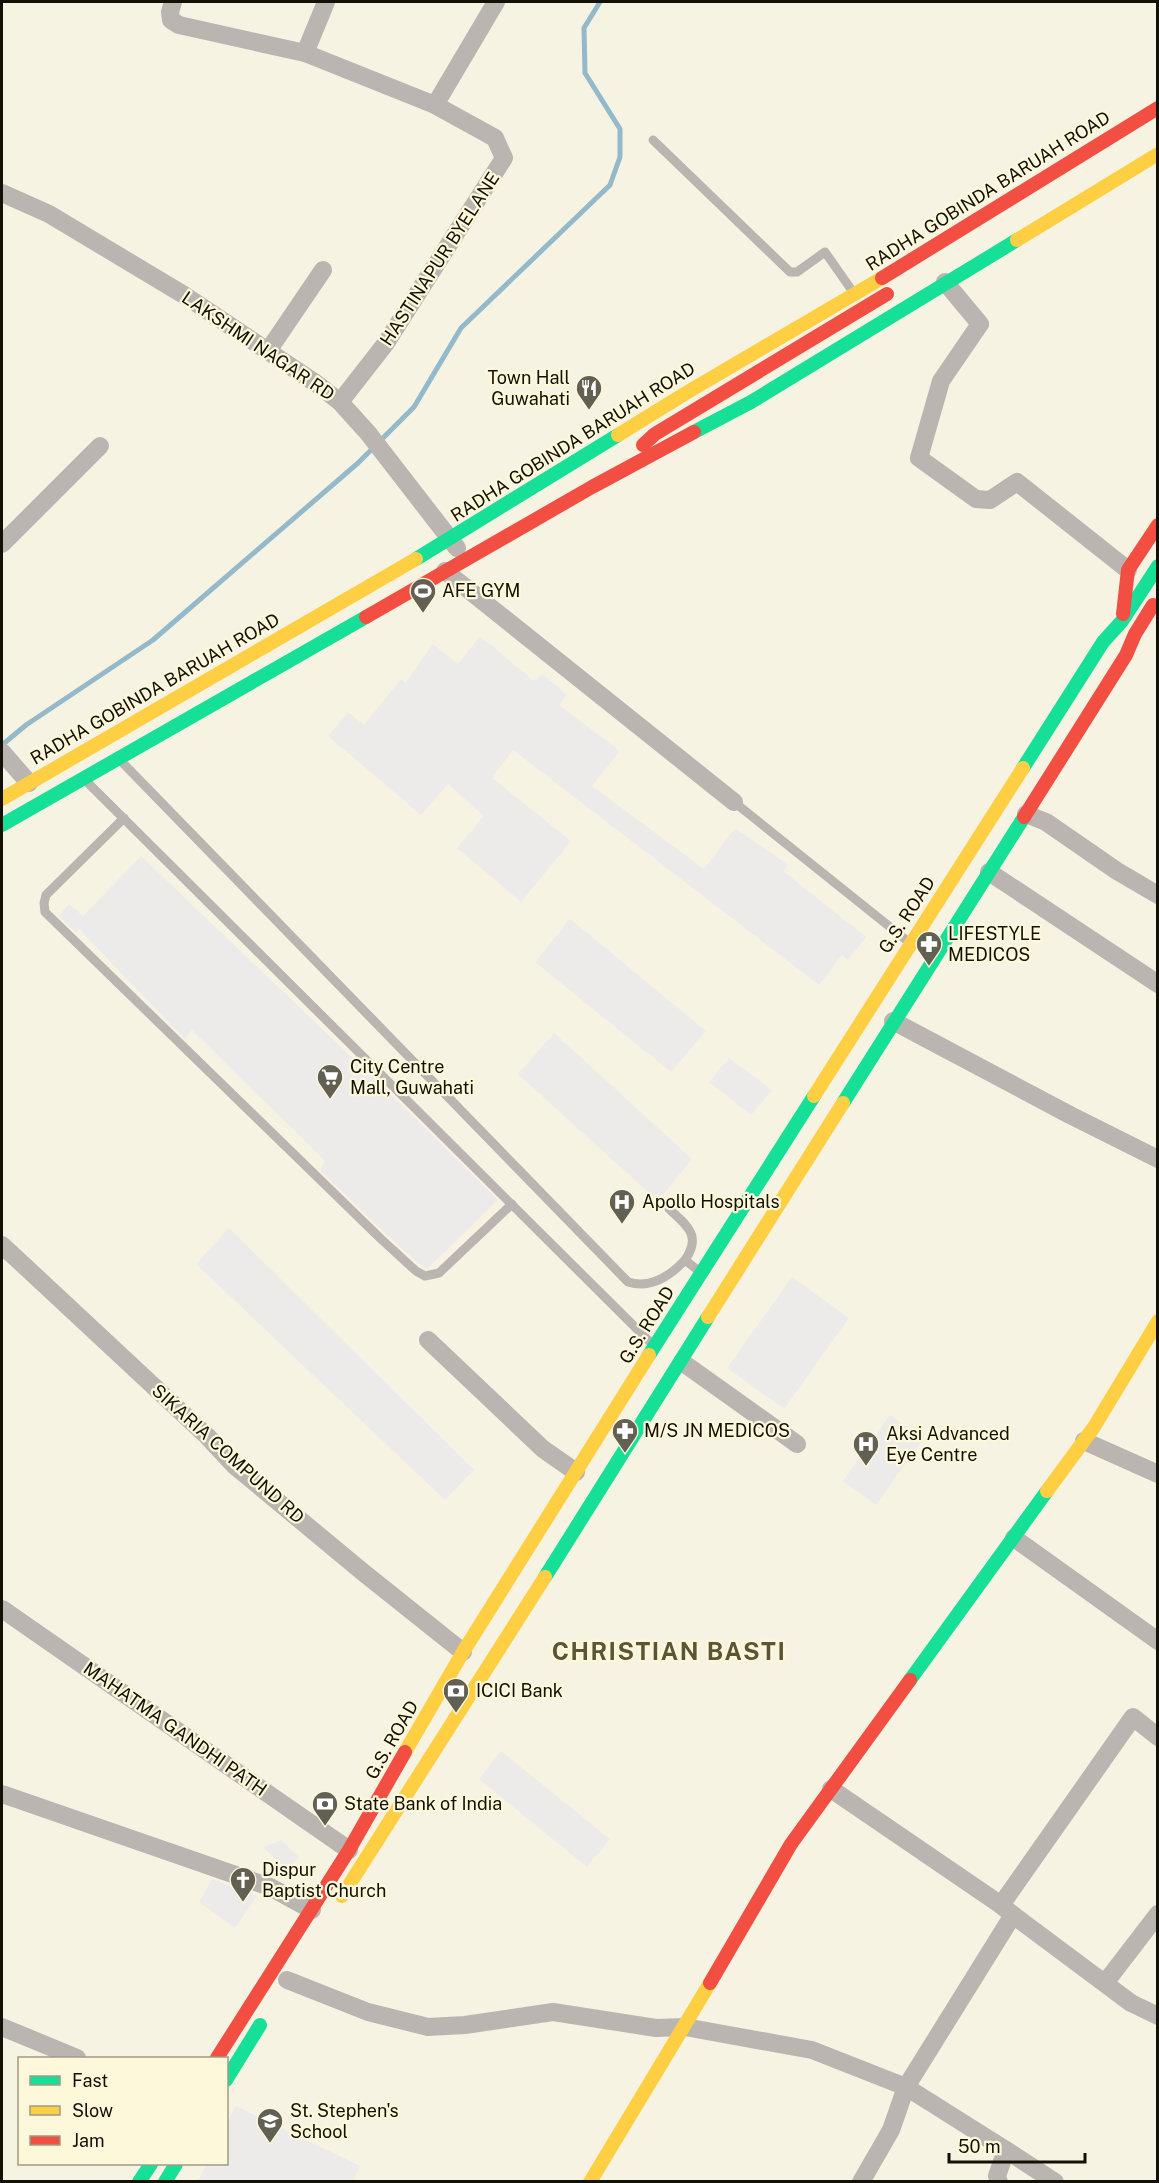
<svg xmlns="http://www.w3.org/2000/svg" width="1159" height="2183" font-family="'Public Sans',sans-serif">
  <style>
    .lines { fill: none; stroke-linecap: round; stroke-linejoin: round }
    .stream { stroke: #94b9ca; stroke-width: 5 }
    .building { fill: #ecebea }
    .lane { stroke: #bab5b1; stroke-width: 9 }
    .street { stroke: #bab5b1; stroke-width: 18 }
    .fast { stroke: #16e098; stroke-width: 14 }
    .slow { stroke: #ffcf43; stroke-width: 14 }
    .jam { stroke: #f24e42; stroke-width: 14 }
    .labels { text-anchor: middle; stroke-width: 4.5; stroke-linejoin: round; paint-order: stroke }
    .street-label { font-size: 18px; fill: #131005; stroke: #fef8db }
    .poi-label { font-size: 18px; fill: #131005; stroke: #fef8db; text-anchor: start }
    .district-label { font-size: 24px; font-weight: bold; letter-spacing: 1.5px; fill: #5b5535; stroke: #fef8db }
  </style>
  <rect width="100%" height="100%" fill="#f6f3e3"/>
  <g class="lines">
    <path class="stream" d="M 2,745 L 26,725 L 153,640 L 358,463 L 414,407 L 461,328 L 610,185 L 620,157 L 620,129 L 585,73 L 584,28 L 600,2"/>
  </g>
  <g class="building">
    <path d="M 480,636 L 534,681 L 542,674 L 567,695 L 559,705 L 620,751 L 592,786 L 704,869 L 735,828 L 788,865 L 783,871 L 866,937 L 848,960 L 842,955 L 819,985 L 513,750 L 492,778 L 571,841 L 521,902 L 457,848 L 484,816 L 448,784 L 421,815 L 328,736 L 348,712 L 364,725 L 401,679 L 405,683 L 433,644 L 458,664 Z"/>
    <path d="M 141,856 L 412,1115 L 498,1200 L 427,1269 L 420,1265 L 386,1234 L 320,1170 L 325,1161 L 192,1030 L 185,1039 L 79,929 L 76,933 L 59,916 L 69,904 L 83,916 Z"/>
    <path d="M 570,919 L 706,1031 L 671,1072 L 535,962 Z"/>
    <path d="M 554,1033 L 692,1159 L 658,1201 L 518,1074 Z"/>
    <path d="M 729,1058 L 772,1090 L 751,1115 L 709,1082 Z"/>
    <path d="M 229,1228 L 474,1470 L 445,1500 L 196,1264 Z"/>
    <path d="M 792,1277 L 849,1318 L 784,1409 L 727,1368 Z"/>
    <path d="M 890,1415 L 923,1439 L 876,1505 L 843,1481 Z"/>
    <path d="M 501,1751 L 610,1839 L 587,1867 L 479,1779 Z"/>
    <path d="M 281,1840 L 299,1857 L 287,1870 L 263,1847 Z"/>
    <path d="M 212,1879 L 257,1896 L 235,1928 L 199,1902 Z"/>
    <path d="M 236,2106 L 360,2166 L 353,2181 L 198,2181 L 207,2163 L 226,2163 L 226,2124 Z"/>
  </g>
  <g class="lines">
    <g class="lane">
      <path d="M 653,140 L 790,272 L 797,272 L 825,252 L 853,292"/>
      <path d="M 119,759 L 628,1282 C 650,1289 670,1276 685,1260 L 700,1272"/>
      <path d="M 84,779 L 653,1345"/>
      <path d="M 734,802 L 910,943"/>
      <path d="M 124,818 L 46,895 L 44,903 L 45,912 L 381,1239 L 416,1271 L 425,1276 L 439,1273 L 512,1204"/>
      <path d="M 669,1209 C 687,1225 702,1236 685,1260"/>
    </g>
    <g class="street">
      <path d="M 173,2 L 170,12 L 171,20 L 179,25 L 305,53 L 435,105 L 495,138 L 504,158 L 386,343 L 340,402"/>
      <path d="M 305,53 L 326,2"/>
      <path d="M 435,105 L 496,2"/>
      <path d="M 2,193 L 49,214 L 184,295 L 317,384 L 340,402 L 368,433 L 457,548"/>
      <path d="M 945,282 L 980,324 L 941,381 L 919,458 L 976,499 L 990,500 L 1017,482 L 1128,570"/>
      <path d="M 268,351 L 323,270"/>
      <path d="M 2,544 L 100,446"/>
      <path d="M 445,571 L 734,802"/>
      <path d="M 2,752 L 29,783"/>
      <path d="M 1026,814 L 1046,822 L 1117,871 L 1158,895"/>
      <path d="M 989,872 L 1158,984"/>
      <path d="M 893,1021 L 1070,1115 L 1158,1159"/>
      <path d="M 2,1245 L 207,1436 L 235,1466 L 364,1573 L 463,1652"/>
      <path d="M 428,1340 L 543,1449 L 576,1472"/>
      <path d="M 682,1362 L 797,1444"/>
      <path d="M 1084,1441 L 1158,1474"/>
      <path d="M 1014,1538 L 1158,1641"/>
      <path d="M 2,1609 L 349,1850"/>
      <path d="M 831,1789 L 1001,1905"/>
      <path d="M 2,1794 L 270,1887 L 312,1910"/>
      <path d="M 1013,1915 L 1131,2003 L 1158,2016"/>
      <path d="M 287,1980 L 368,2012 L 428,2027 L 465,2025 L 553,2012 L 656,2028 L 685,2027 L 812,2050 L 906,2087 L 1006,2150 L 997,2176 L 999,2182"/>
      <path d="M 1105,1983 L 1158,1914"/>
      <path d="M 2,2027 L 77,2058"/>
      <path d="M 1006,2150 L 1055,2182"/>
      <path d="M 861,2182 L 891,2130 L 906,2087 L 1013,1915 L 1001,1905 L 1133,1717 L 1158,1737"/>
    </g>
    <g class="fast">
      <path d="M 694,432 L 751,402 L 1017,240"/>
      <path d="M 416,559 L 618,435"/>
      <path d="M 1023,768 L 1103,642 L 1122,621 L 1158,566"/>
      <path d="M 2,825 L 366,617"/>
      <path d="M 843,1103 L 1024,817"/>
      <path d="M 649,1355 L 814,1096"/>
      <path d="M 545,1577 L 708,1317"/>
      <path d="M 910,1680 L 1047,1491"/>
      <path d="M 226,2080 L 260,2025"/>
      <path d="M 139,2182 L 151,2164"/>
      <path d="M 165,2182 L 176,2164"/>
    </g>
    <g class="slow">
      <path d="M 1017,240 L 1158,154"/>
      <path d="M 618,435 L 686,393 L 882,278"/>
      <path d="M 2,799 L 416,559"/>
      <path d="M 814,1096 L 1023,768"/>
      <path d="M 708,1317 L 843,1103"/>
      <path d="M 1047,1491 L 1094,1427 L 1158,1321"/>
      <path d="M 405,1752 L 463,1652 L 649,1355"/>
      <path d="M 342,1896 L 545,1577"/>
      <path d="M 590,2182 L 710,1983"/>
    </g>
    <g class="jam">
      <path d="M 882,278 L 1158,108"/>
      <path d="M 643,445 L 655,434 L 887,294"/>
      <path d="M 1123,614 L 1128,570 L 1158,525"/>
      <path d="M 366,617 L 592,487 L 694,432"/>
      <path d="M 1024,817 L 1126,655 L 1135,634 L 1153,605"/>
      <path d="M 710,1983 L 791,1844 L 910,1680"/>
      <path d="M 217,2058 L 349,1850 L 405,1752"/>
    </g>
  </g>
  <defs>
    <g id="restaurant-pin" transform="scale(1.35)"><path d="M0 17L-7.5 6A9.5 9.5 0 1 1 7.5 6Z" fill="#625f53" stroke="#fef8db"/><path d="M-5-6h1v4h1v-4h1v4h1v-4h1v5L-1.5 .5V6h-2V.5L-5-1ZM5-6V6H3V1.5H1.5Q1.5-4 5-6Z" fill="#fff"/></g>
    <g id="stadium-pin" transform="scale(1.35)"><path d="M0 17L-7.5 6A9.5 9.5 0 1 1 7.5 6Z" fill="#625f53" stroke="#fef8db"/><path d="M0-5a6.5 5 0 1 0 0 10a6.5 5 0 1 0 0-10ZM-3.5-1.8h7v3.6h-7Z" fill="#fff"/></g>
    <g id="pharmacy-pin" transform="scale(1.35)"><path d="M0 17L-7.5 6A9.5 9.5 0 1 1 7.5 6Z" fill="#625f53" stroke="#fef8db"/><path d="M-2-6h4v4h4v4h-4v4h-4v-4h-4v-4h4Z" fill="#fff"/></g>
    <g id="supermarket-pin" transform="scale(1.35)"><path d="M0 17L-7.5 6A9.5 9.5 0 1 1 7.5 6Z" fill="#625f53" stroke="#fef8db"/><path d="M-6-5.5h2.5l.6 2H6L4.5 2H-2.5L-4.4-4H-6ZM-1.5 3.2a1.3 1.3 0 1 0 .1 0ZM3 3.2a1.3 1.3 0 1 0 .1 0Z" fill="#fff"/></g>
    <g id="hospital-pin" transform="scale(1.35)"><path d="M0 17L-7.5 6A9.5 9.5 0 1 1 7.5 6Z" fill="#625f53" stroke="#fef8db"/><path d="M-5-5h3v3.5h4V-5h3V5h-3V1.5h-4V5h-3Z" fill="#fff"/></g>
    <g id="bank-pin" transform="scale(1.35)"><path d="M0 17L-7.5 6A9.5 9.5 0 1 1 7.5 6Z" fill="#625f53" stroke="#fef8db"/><path d="M-6-4H6V4H-6ZM0-2.3a2.3 2.3 0 1 0 0 4.6a2.3 2.3 0 1 0 0-4.6Z" fill="#fff"/></g>
    <g id="church-pin" transform="scale(1.35)"><path d="M0 17L-7.5 6A9.5 9.5 0 1 1 7.5 6Z" fill="#625f53" stroke="#fef8db"/><path d="M-1.2-6h2.4v3.5h3.3v2.4h-3.3V6h-2.4V-.1h-3.3v-2.4h3.3Z" fill="#fff"/></g>
    <g id="school-pin" transform="scale(1.35)"><path d="M0 17L-7.5 6A9.5 9.5 0 1 1 7.5 6Z" fill="#625f53" stroke="#fef8db"/><path d="M0-5L7-2L0 1L-7-2ZM-4 1L0 2.5L4 1V4Q0 6-4 4Z" fill="#fff"/></g>
  </defs>
  <g fill-rule="evenodd">
    <use href="#restaurant-pin" x="589" y="388"/>
    <use href="#stadium-pin" x="423" y="591"/>
    <use href="#pharmacy-pin" x="929" y="944"/>
    <use href="#supermarket-pin" x="330" y="1077"/>
    <use href="#hospital-pin" x="622" y="1202"/>
    <use href="#pharmacy-pin" x="625" y="1431"/>
    <use href="#hospital-pin" x="866" y="1444"/>
    <use href="#bank-pin" x="456" y="1691"/>
    <use href="#bank-pin" x="325" y="1804"/>
    <use href="#church-pin" x="243" y="1880"/>
    <use href="#school-pin" x="270" y="2121"/>
  </g>
  <g class="labels">
    <g class="street-label">
      <text transform="translate(988 191) rotate(-32)" y="6">RADHA GOBINDA BARUAH ROAD</text>
      <text transform="translate(440 259) rotate(-57)" y="6">HASTINAPUR BYELANE</text>
      <text transform="translate(258 346) rotate(34)" y="6">LAKSHMI NAGAR RD</text>
      <text transform="translate(573 442) rotate(-32)" y="6">RADHA GOBINDA BARUAH ROAD</text>
      <text transform="translate(155 689) rotate(-30)" y="6">RADHA GOBINDA BARUAH ROAD</text>
      <text transform="translate(907 915) rotate(-57)" y="6">G.S. ROAD</text>
      <text transform="translate(647 1325) rotate(-58)" y="6">G.S. ROAD</text>
      <text transform="translate(228 1454) rotate(42)" y="6">SIKARIA COMPUND RD</text>
      <text transform="translate(175 1729) rotate(35)" y="6">MAHATMA GANDHI PATH</text>
      <text transform="translate(392 1740) rotate(-60)" y="6">G.S. ROAD</text>
    </g>
    <g class="poi-label">
      <text x="570" y="384" text-anchor="end">Town Hall<tspan x="570" dy="21">Guwahati</tspan></text>
      <text x="442" y="597">AFE GYM</text>
      <text x="948" y="940">LIFESTYLE<tspan x="948" dy="21">MEDICOS</tspan></text>
      <text x="350" y="1073">City Centre<tspan x="350" dy="21">Mall, Guwahati</tspan></text>
      <text x="642" y="1208">Apollo Hospitals</text>
      <text x="644" y="1437">M/S JN MEDICOS</text>
      <text x="886" y="1440">Aksi Advanced<tspan x="886" dy="21">Eye Centre</tspan></text>
      <text x="476" y="1697">ICICI Bank</text>
      <text x="344" y="1810">State Bank of India</text>
      <text x="262" y="1876">Dispur<tspan x="262" dy="21">Baptist Church</tspan></text>
      <text x="290" y="2117">St. Stephen's<tspan x="290" dy="21">School</tspan></text>
    </g>
    <g class="district-label">
      <text x="669" y="1660">CHRISTIAN BASTI</text>
    </g>
  </g>
  <rect width="1159" height="2183" fill="none" stroke="#131005" stroke-width="6"/>
  <rect x="18" y="2057" width="210" height="108" fill="#fef8db" stroke="#a09b85" stroke-width="1.5"/>
  <rect x="30" y="2076" width="30" height="9" fill="#16e098" stroke="#a09b85" stroke-width="1.5"/>
  <text x="72" y="2087" font-size="18" fill="#131005">Fast</text>
  <rect x="30" y="2106" width="30" height="9" fill="#ffcf43" stroke="#a09b85" stroke-width="1.5"/>
  <text x="72" y="2117" font-size="18" fill="#131005">Slow</text>
  <rect x="30" y="2136" width="30" height="9" fill="#f24e42" stroke="#a09b85" stroke-width="1.5"/>
  <text x="72" y="2147" font-size="18" fill="#131005">Jam</text>
  <path d="M949 2153v9h136v-9" fill="none" stroke="#131005" stroke-width="3"/>
  <text x="958" y="2153" font-size="18" fill="#131005" stroke="#fef8db" stroke-width="4.5" paint-order="stroke">50 m</text>
</svg>
